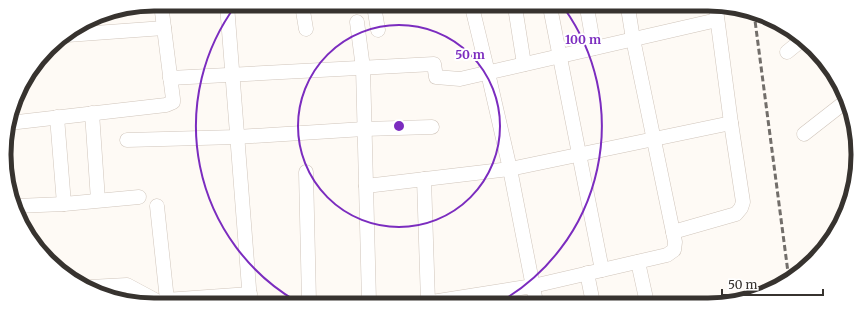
<svg xmlns="http://www.w3.org/2000/svg" width="862" height="309" font-family="Merriweather,serif">
  <style>
    .lines { fill: none; stroke-linecap: round; stroke-linejoin: round }
    .minor-casing { stroke: #d0c5bb; stroke-width: 15 }
    .minor { stroke: #fff; stroke-width: 14 }
    .rail { stroke: #726e6a; stroke-width: 3; stroke-dasharray: 6 3; stroke-linecap: butt }
    .ring { fill: none; stroke: #7b2cbf; stroke-width: 2 }
    .rim { fill: none; stroke: #37332f; stroke-width: 5 }
    .centre { fill: #7b2cbf; stroke: #fff; stroke-width: 2 }
    .ring-label { font-size: 12px; text-anchor: middle; font-weight: bold; fill: #7b2cbf; stroke: #fff; stroke-width: 4; stroke-linejoin: round; paint-order: stroke }
  </style>
  <rect width="100%" height="100%" fill="#fefaf5"/>
  <g class="lines">
    <g class="minor-casing">
      <g id="minor">
        <path d="M 227,5 L 250,301"/>
        <path d="M 302,5 L 306,29"/>
        <path d="M 374,6 L 378,30"/>
        <path d="M 472,7 L 488,73 L 510,169 L 536,302"/>
        <path d="M 515,7 L 524,64"/>
        <path d="M 550,7 L 602,270"/>
        <path d="M 587,8 L 594,48"/>
        <path d="M 357,22 L 363,68 L 369,301"/>
        <path d="M 67,35 L 164,28"/>
        <path d="M 787,52 L 803,39"/>
        <path d="M 170,78 L 434,64 L 436,77 L 460,79 L 717,20"/>
        <path d="M 92,113 L 98,200"/>
        <path d="M 57,117 L 64,204"/>
        <path d="M 9,123 L 166,105 L 173,102 L 173,99 L 161,4"/>
        <path d="M 804,134 L 845,102"/>
        <path d="M 127,140 L 237,137 L 364,129 L 432,127"/>
        <path d="M 306,172 L 309,301"/>
        <path d="M 424,179 L 428,302"/>
        <path d="M 366,186 L 510,169 L 731,123"/>
        <path d="M 16,206 L 64,204 L 139,197"/>
        <path d="M 157,206 L 167,300"/>
        <path d="M 673,232 L 736,214 L 741,208 L 743,202 L 731,123 L 716,9"/>
        <path d="M 638,262 L 647,303"/>
        <path d="M 587,273 L 593,303"/>
        <path d="M 90,287 L 127,285 L 155,300"/>
        <path d="M 165,300 L 250,294"/>
        <path d="M 432,302 L 533,286 L 667,255 L 674,250 L 675,242 L 673,232 L 633,39 L 628,8"/>
      </g>
    </g>
    <use href="#minor" class="minor"/>
    <path class="rail" d="M 754,13 L 789,280"/>
  </g>
  <g class="ring">
    <circle cx="399" cy="126" r="101"/>
    <path d="M296 301A203 203 0 0 1 236 5M564 8A203 203 0 0 1 500 302"/>
  </g>
  <path d="M0 0H862V309H0ZM154 11H708A143 143 0 0 1 851 154V155A143 143 0 0 1 708 298H154A143 143 0 0 1 11 155V154A143 143 0 0 1 154 11Z" fill="#fff" fill-rule="evenodd"/>
  <path class="rim" d="M154 11H708A143 143 0 0 1 851 154V155A143 143 0 0 1 708 298H154A143 143 0 0 1 11 155V154A143 143 0 0 1 154 11Z"/>
  <circle cx="399" cy="126" r="6" class="centre"/>
  <g class="ring-label">
    <text x="583" y="44">100 m</text>
    <text x="470" y="59">50 m</text>
  </g>
  <path d="M722 289v6h101v-6" fill="none" stroke="#37332f" stroke-width="2"/>
  <text x="728" y="289" font-size="12" fill="#37332f" stroke="#ffffff" stroke-width="3" paint-order="stroke">50 m</text>
</svg>
